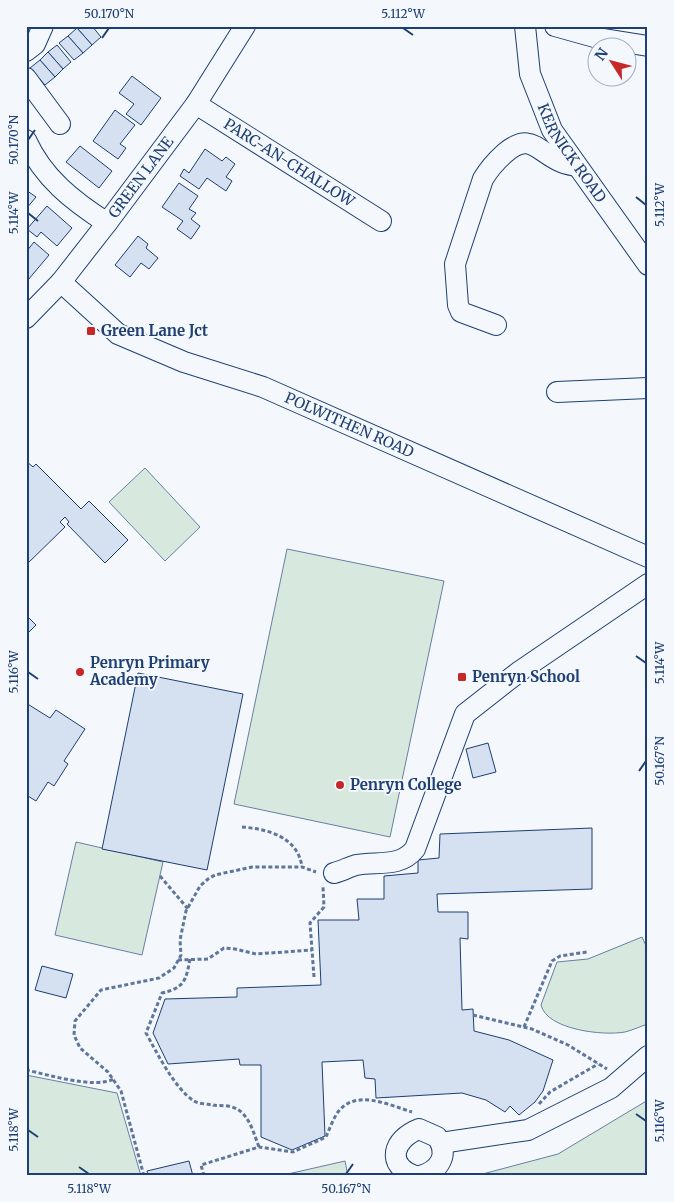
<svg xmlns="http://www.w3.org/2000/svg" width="674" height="1202" font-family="Merriweather,serif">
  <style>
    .green { fill: #d7e8df; stroke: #687fa3 }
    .building { fill: #d5e0f0; stroke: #1d3f73 }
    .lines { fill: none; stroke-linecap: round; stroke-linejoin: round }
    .minor-casing { stroke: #1d3f73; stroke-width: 22 }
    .path { stroke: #5e769c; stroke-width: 3; stroke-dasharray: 4 2.5; stroke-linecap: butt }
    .minor { stroke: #f4f7fb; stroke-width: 20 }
    .ticks { fill: none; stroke: #1d3f73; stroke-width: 2 }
    .poi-dot { fill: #c62828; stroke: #f4f7fb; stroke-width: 2 }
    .labels { text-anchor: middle; stroke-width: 4; stroke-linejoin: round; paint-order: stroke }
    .street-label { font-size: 15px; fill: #1d3f73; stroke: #f4f7fb }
    .poi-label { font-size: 15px; font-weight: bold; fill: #1d3f73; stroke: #f4f7fb; text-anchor: start }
    .neatline { fill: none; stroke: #1d3f73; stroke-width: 2 }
    .ticks-label { font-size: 12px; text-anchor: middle; fill: #1d3f73 }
  </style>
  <rect width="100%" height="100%" fill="#f4f7fb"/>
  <g class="green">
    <path d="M 145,468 L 200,527 L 165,561 L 109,502 Z"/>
    <path d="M 287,549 L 444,581 L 390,837 L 234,804 Z"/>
    <path d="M 76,842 L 163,862 L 142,955 L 55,935 Z"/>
    <path d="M 642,937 L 648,950 L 648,1024 C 641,1026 633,1030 625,1032 C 604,1036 547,1030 541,1005 L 557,962 L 588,959 Z"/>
    <path d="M 26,1075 L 117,1093 L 141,1176 L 26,1176 Z"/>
    <path d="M 648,1100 L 648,1176 L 475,1176 L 558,1154 Z"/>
    <path d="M 345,1161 L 348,1176 L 279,1176 Z"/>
  </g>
  <g class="building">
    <path d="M 79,26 L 92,26 L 101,37 L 92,45 L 77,28 Z"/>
    <path d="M 77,28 L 92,45 L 83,53 L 68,36 Z"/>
    <path d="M 68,36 L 83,53 L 74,60 L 59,43 Z"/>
    <path d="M 57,45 L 71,62 L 63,69 L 48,52 Z"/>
    <path d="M 48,52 L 63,69 L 55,77 L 40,60 Z"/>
    <path d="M 40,60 L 55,77 L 45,85 L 30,68 Z"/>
    <path d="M 132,76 L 161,98 L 141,125 L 126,114 L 134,104 L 119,93 Z"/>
    <path d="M 115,110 L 135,125 L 120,144 L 126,148 L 118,159 L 93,141 Z"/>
    <path d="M 80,146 L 112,171 L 99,188 L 66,162 Z"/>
    <path d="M 205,149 L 222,161 L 226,157 L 235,164 L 226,177 L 232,181 L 226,191 L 207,178 L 199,189 L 180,176 L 184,169 L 189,173 Z"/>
    <path d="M 179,183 L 198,196 L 189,209 L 196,213 L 191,219 L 200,226 L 191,239 L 177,229 L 183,221 L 162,207 Z"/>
    <path d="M 26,190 L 36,197 L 26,209 Z"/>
    <path d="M 47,206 L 72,228 L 57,246 L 41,232 L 37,237 L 27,229 Z"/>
    <path d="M 138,236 L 148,244 L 146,248 L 158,258 L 149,269 L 141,263 L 130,277 L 115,265 Z"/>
    <path d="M 34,242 L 49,255 L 28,280 L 26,252 Z"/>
    <path d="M 26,461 L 33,467 L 36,464 L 81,509 L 89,501 L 128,540 L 105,563 L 67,524 L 69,522 L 65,517 L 60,522 L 65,527 L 26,565 L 26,499 L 29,496 L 26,493 Z"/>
    <path d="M 26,615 L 36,625 L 26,635 Z"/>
    <path d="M 138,673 L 243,694 L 207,870 L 102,849 Z"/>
    <path d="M 26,703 L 50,718 L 56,710 L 85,729 L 64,761 L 68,764 L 54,786 L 48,782 L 36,801 L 28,796 L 26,799 Z"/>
    <path d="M 488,743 L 496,772 L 473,778 L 466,749 Z"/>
    <path d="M 592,828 L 592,889 L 437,894 L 438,912 L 468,912 L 468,939 L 460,938 L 462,1010 L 473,1009 L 474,1031 L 509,1040 L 553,1060 L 543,1091 L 535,1102 L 519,1115 L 510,1106 L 505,1112 L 486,1100 L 462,1093 L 376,1098 L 375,1079 L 365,1078 L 363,1060 L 322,1062 L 325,1136 L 292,1150 L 261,1137 L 261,1065 L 240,1065 L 239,1059 L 168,1064 L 153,1033 L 165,999 L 237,997 L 237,988 L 321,985 L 318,920 L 359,920 L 357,899 L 384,899 L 384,876 L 418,873 L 418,860 L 439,858 L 440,834 Z"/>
    <path d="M 42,966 L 73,974 L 66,998 L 35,990 Z"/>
    <path d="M 189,1161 L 193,1176 L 148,1176 L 147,1171 Z"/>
  </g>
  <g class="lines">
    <g class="minor-casing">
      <g id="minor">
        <path id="s1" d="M 525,26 L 530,74 L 552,130 L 648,265"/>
        <path d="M 555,26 L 598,38 L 648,46"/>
        <path d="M 26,51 L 35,44 L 43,26"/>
        <path d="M 26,78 L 60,124"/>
        <path id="s2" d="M 196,104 L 381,221"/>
        <path d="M 26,140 C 43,178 73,201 107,223"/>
        <path id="s3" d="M 61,282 L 118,334 L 184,362 L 263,387 L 648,557"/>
        <path id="s4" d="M 26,318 L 61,282 L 107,223 L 196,104 L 245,26"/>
        <path d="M 496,325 L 461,312 L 458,305 L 455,264 L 483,179 C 489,169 496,161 505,153 C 530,132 536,150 559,161 C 564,164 571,165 577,166"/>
        <path d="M 557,392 L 648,388"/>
        <path d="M 334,873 C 342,871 349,867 356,865 C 377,861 400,868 415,849 L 465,714 L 520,671 L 648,584"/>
        <path d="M 441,1143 L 528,1130 L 611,1088 L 648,1056"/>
        <path d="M 415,1176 C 385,1165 393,1139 419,1129 L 437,1137 C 450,1155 439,1171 420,1176"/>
      </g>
    </g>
    <g class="path">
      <path d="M 242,827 C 268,829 298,837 302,867"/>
      <path d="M 160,876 L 188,909"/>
      <path d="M 190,959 C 186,981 184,988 162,993 L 146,1033 C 157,1053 175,1089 194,1101 C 199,1104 207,1104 213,1105 C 219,1106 226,1105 232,1107 C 249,1112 253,1132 259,1147"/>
      <path d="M 178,960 L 208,959 L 224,948 L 235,949 L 256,954 L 312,950"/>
      <path d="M 314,977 L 310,923 L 324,907 L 323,887"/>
      <path d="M 473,1015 L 532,1029 L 568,1045 L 607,1069"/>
      <path d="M 524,1027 L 552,961 L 560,956 L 587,952"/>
      <path d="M 26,1070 C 50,1075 93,1089 114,1079"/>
      <path d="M 539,1104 L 550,1092 L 598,1064"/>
      <path d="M 144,1176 L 121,1091 L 108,1072 L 80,1048 L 74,1035 L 75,1021 L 101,990 L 159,978 L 174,968 L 181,955 L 180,940 L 186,911 L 200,886 L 208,879 L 215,875 L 252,867 L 302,867 L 316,872"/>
      <path d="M 204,1176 L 201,1165 L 259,1147 L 293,1152 L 326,1137 C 329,1130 332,1122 336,1115 C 353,1087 389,1105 412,1112"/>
    </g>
    <use href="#minor" class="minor"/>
  </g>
  <path class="ticks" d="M 403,28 L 413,35M 102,38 L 109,28M 28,140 L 35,130M 636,197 L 646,205M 28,213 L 38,221M 636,656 L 646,663M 28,672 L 38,679M 639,771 L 646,761M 636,1114 L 646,1121M 28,1130 L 38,1137M 79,1167 L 89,1174M 346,1174 L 353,1164"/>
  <g class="poi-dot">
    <rect x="86" y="326" width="10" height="10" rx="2.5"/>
    <circle cx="80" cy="672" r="5"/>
    <rect x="457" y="672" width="10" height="10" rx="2.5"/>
    <circle cx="340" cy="785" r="5"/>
  </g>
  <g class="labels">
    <g class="street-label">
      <text dy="5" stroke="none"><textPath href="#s1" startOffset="138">KERNICK ROAD</textPath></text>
      <text dy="5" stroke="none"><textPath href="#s2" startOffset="110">PARC-AN-CHALLOW</textPath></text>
      <text dy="5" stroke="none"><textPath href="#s4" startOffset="182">GREEN LANE</textPath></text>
      <text dy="5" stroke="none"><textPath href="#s3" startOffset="326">POLWITHEN ROAD</textPath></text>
    </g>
    <g class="poi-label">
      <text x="101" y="336">Green Lane Jct</text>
      <text x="90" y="668">Penryn Primary<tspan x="90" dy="17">Academy</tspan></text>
      <text x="472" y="682">Penryn School</text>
      <text x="350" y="790">Penryn College</text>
    </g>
  </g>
  <rect width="674" height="1202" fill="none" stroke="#f4f7fb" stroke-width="55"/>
  <g transform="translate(612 62) rotate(306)"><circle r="24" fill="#f4f7fb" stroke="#9eadc5"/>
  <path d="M0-4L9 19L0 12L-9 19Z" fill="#c62828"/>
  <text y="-8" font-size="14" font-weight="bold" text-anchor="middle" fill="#1d3f73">N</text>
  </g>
  <rect x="28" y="28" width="618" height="1146" class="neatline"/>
  <g class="ticks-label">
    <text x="109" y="18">50.170°N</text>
    <text x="403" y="18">5.112°W</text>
    <text transform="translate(14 140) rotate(-90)" y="4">50.170°N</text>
    <text transform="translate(660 205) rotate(-90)" y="4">5.112°W</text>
    <text transform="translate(14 213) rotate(-90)" y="4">5.114°W</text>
    <text transform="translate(660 663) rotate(-90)" y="4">5.114°W</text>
    <text transform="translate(14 672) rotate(-90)" y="4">5.116°W</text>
    <text transform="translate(660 761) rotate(-90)" y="4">50.167°N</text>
    <text transform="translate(660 1121) rotate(-90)" y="4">5.116°W</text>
    <text transform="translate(14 1130) rotate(-90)" y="4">5.118°W</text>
    <text x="89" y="1193">5.118°W</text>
    <text x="346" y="1193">50.167°N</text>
  </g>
</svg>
